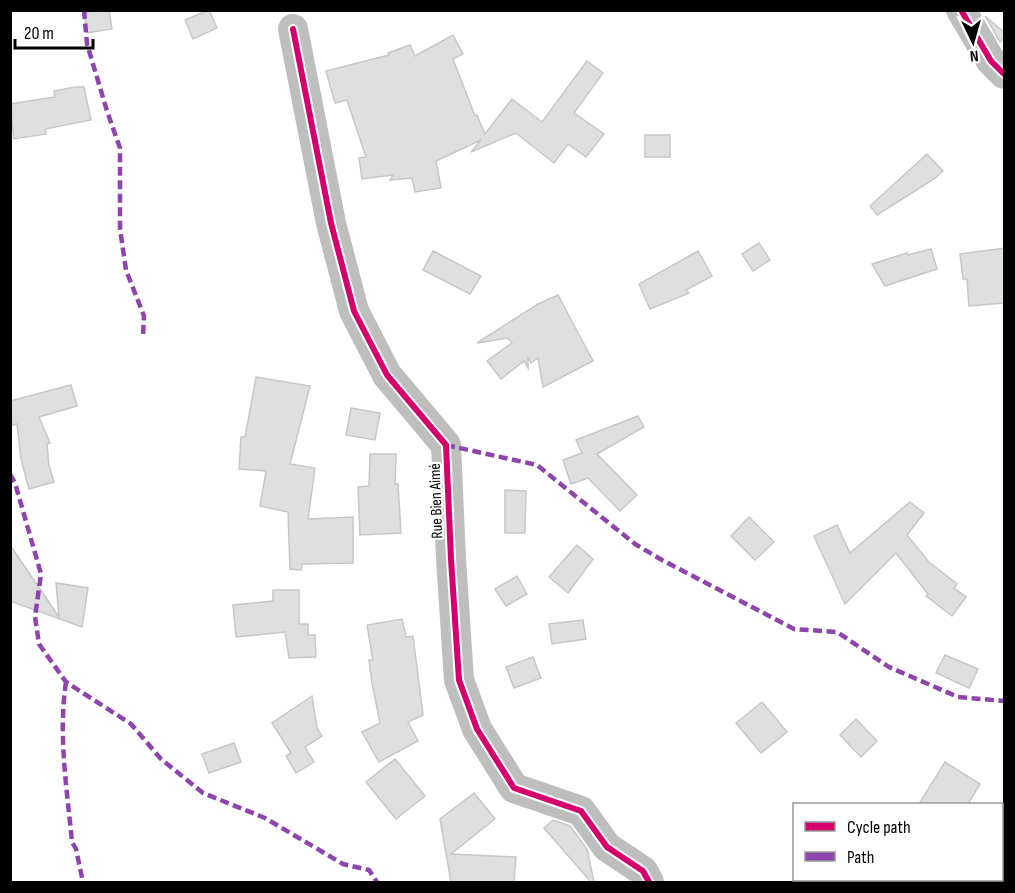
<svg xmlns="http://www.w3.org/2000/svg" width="1015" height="893" font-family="'Sofia Sans Condensed',sans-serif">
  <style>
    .building { fill: #dfdfdf; stroke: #c7c7c7; stroke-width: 1.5 }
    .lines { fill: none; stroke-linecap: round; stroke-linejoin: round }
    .street { stroke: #bebebe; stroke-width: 30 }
    .quiet { stroke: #8e44ad; stroke-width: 4.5; stroke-dasharray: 9 4.5; stroke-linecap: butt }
    .cycleway-casing { stroke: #fff; stroke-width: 10 }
    .cycleway { stroke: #d6006c; stroke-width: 6 }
    .labels { text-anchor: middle; stroke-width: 4.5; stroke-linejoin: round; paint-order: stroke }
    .street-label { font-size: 16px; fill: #000; stroke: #fff }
  </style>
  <rect width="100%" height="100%" fill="#fff"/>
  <g class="building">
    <path d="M 96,10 L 109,10 L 112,29 L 87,33 L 84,13 Z"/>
    <path d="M 209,10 L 217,28 L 193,39 L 185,20 Z"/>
    <path d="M 985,16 L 1005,33 L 1005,37 L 1000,42 Z"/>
    <path d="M 453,35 L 463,54 L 453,59 L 475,116 L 477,115 L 485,134 L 512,99 L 542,122 L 587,61 L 603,73 L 574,113 L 604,134 L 586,157 L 568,144 L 554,163 L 516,133 L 471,152 L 481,140 L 436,161 L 441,188 L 415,192 L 412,178 L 390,180 L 393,175 L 362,179 L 359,158 L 366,157 L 347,100 L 335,103 L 326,71 L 389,55 L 388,53 L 410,45 L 415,56 Z"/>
    <path d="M 75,87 L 84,87 L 91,120 L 45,129 L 46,134 L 14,139 L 10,104 L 55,97 L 54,91 Z"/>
    <rect x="645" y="135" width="25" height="22"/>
    <path d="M 927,154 L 943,171 L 934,179 L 877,215 L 870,206 Z"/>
    <path d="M 759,243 L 770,260 L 753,271 L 742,254 Z"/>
    <path d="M 1005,248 L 1005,303 L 969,306 L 967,279 L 963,279 L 960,254 Z"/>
    <path d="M 931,249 L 937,269 L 885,286 L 872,264 L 907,253 L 908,255 Z"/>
    <path d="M 433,251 L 481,276 L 470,294 L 423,270 Z"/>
    <path d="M 698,251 L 712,276 L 686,290 L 689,293 L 650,309 L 639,284 Z"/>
    <path d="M 558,295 L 593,361 L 543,387 L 538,358 L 531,363 L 528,357 L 528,368 L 524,361 L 501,379 L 487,361 L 512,343 L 508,338 L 477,343 L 538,304 Z"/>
    <path d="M 256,377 L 310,386 L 290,464 L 315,468 L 308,519 L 353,517 L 353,563 L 302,564 L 301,570 L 290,569 L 288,512 L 260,506 L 266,471 L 239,469 L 241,437 L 245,437 Z"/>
    <path d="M 71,385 L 77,406 L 39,417 L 50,443 L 47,444 L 49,465 L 54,482 L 29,489 L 21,459 L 17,424 L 10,426 L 10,401 Z"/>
    <path d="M 351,408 L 380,413 L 375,440 L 346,435 Z"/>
    <path d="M 638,416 L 644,427 L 597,454 L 637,495 L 620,511 L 588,478 L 571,484 L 563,460 L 582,453 L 576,440 Z"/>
    <path d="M 370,454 L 396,454 L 395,484 L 398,484 L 401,533 L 360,535 L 358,487 L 369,486 Z"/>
    <path d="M 505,490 L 526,491 L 525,533 L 505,533 Z"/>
    <path d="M 910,502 L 924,513 L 907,535 L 929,562 L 957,584 L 954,588 L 966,597 L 952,616 L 926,596 L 928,594 L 896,553 L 845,604 L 814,536 L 837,525 L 850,553 Z"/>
    <path d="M 749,517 L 774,542 L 755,560 L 731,536 Z"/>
    <path d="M 10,545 L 59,617 L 56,583 L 88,588 L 82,627 L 10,601 Z"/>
    <path d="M 577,545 L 593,559 L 568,593 L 549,577 Z"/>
    <path d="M 517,576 L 527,594 L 506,606 L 495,589 Z"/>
    <path d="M 273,590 L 299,590 L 299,624 L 308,624 L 308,635 L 315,635 L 316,657 L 289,658 L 285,632 L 236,637 L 233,605 L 273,601 Z"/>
    <path d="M 402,619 L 406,637 L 413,636 L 423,715 L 408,722 L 418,741 L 379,762 L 362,732 L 380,723 L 372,683 L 369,660 L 373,660 L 367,625 Z"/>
    <path d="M 583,620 L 586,639 L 552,644 L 549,624 Z"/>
    <path d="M 945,655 L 978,669 L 969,688 L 936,673 Z"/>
    <path d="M 533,657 L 541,678 L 514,688 L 506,667 Z"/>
    <path d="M 312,696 L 317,728 L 322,736 L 305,747 L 314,762 L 296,773 L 286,756 L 291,753 L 272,723 Z"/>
    <path d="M 762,702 L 787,732 L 761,753 L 736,723 Z"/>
    <path d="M 856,719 L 877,741 L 861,757 L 840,735 Z"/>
    <path d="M 234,743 L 241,762 L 209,773 L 202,754 Z"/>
    <path d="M 395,759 L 425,796 L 396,819 L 366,782 Z"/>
    <path d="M 945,762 L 980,784 L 968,804 L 919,804 Z"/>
    <path d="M 474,793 L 495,819 L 451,854 L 516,857 L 514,882 L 451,882 L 440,819 Z"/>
    <path d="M 553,820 L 570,826 L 587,849 L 594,882 L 591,882 L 544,828 Z"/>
  </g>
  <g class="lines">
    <g class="street">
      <path d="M 961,10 L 991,61 L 1004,74"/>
      <path d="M 293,29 L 331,223 L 354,311 L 387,375 L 446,445 L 451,559 L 459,680 L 477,729 L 514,788 L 581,811 L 607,847 L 643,871 L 649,882"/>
    </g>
    <g class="quiet">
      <path d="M 84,10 L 87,44 L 107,111 L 120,148 L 120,229 L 126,270 L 144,316 L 143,336"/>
      <path d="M 446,445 L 537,465 L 635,544 L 662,560 L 794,629 L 837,632 L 889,667 L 958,697 L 1004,701"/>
      <path d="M 10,474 L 15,483 L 41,574 L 35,617 L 39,644 L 66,682 L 131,724 L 161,759 L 203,793 L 265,818 L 343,864 L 369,870 L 377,882"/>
      <path d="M 66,682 C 58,735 67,789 72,842 L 76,849 L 83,882"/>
    </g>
    <g class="cycleway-casing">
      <g id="cycleway">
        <path d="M 961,10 L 991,61 L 1004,74"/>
        <path d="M 293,29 L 331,223 L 354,311 L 387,375 L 446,445 L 451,559 L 459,680 L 477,729 L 514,788 L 581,811 L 607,847 L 643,871 L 649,882"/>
      </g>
    </g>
    <use href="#cycleway" class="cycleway"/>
  </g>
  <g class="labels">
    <g class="street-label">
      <text transform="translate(435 501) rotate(-92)" y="6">Rue Bien Aimé</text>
    </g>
  </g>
  <rect width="1015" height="893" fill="none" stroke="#000000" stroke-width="24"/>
  <rect x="793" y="803" width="210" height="78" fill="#ffffff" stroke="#999999" stroke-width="1.5"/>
  <rect x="805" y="822" width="30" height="9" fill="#d6006c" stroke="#999999" stroke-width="1.5"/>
  <text x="847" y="833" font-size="18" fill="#000000">Cycle path</text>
  <rect x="805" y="852" width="30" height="9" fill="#8e44ad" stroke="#999999" stroke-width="1.5"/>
  <text x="847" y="863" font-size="18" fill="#000000">Path</text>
  <g transform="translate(973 42) rotate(175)" stroke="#ffffff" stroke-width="4.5" paint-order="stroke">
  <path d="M0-4.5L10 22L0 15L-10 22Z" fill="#000000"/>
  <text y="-9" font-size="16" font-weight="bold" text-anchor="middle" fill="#000000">N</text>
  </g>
  <path d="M15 39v9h78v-9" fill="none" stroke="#000000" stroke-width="3"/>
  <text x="24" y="39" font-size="18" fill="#000000" stroke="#ffffff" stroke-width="4.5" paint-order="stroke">20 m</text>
</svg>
